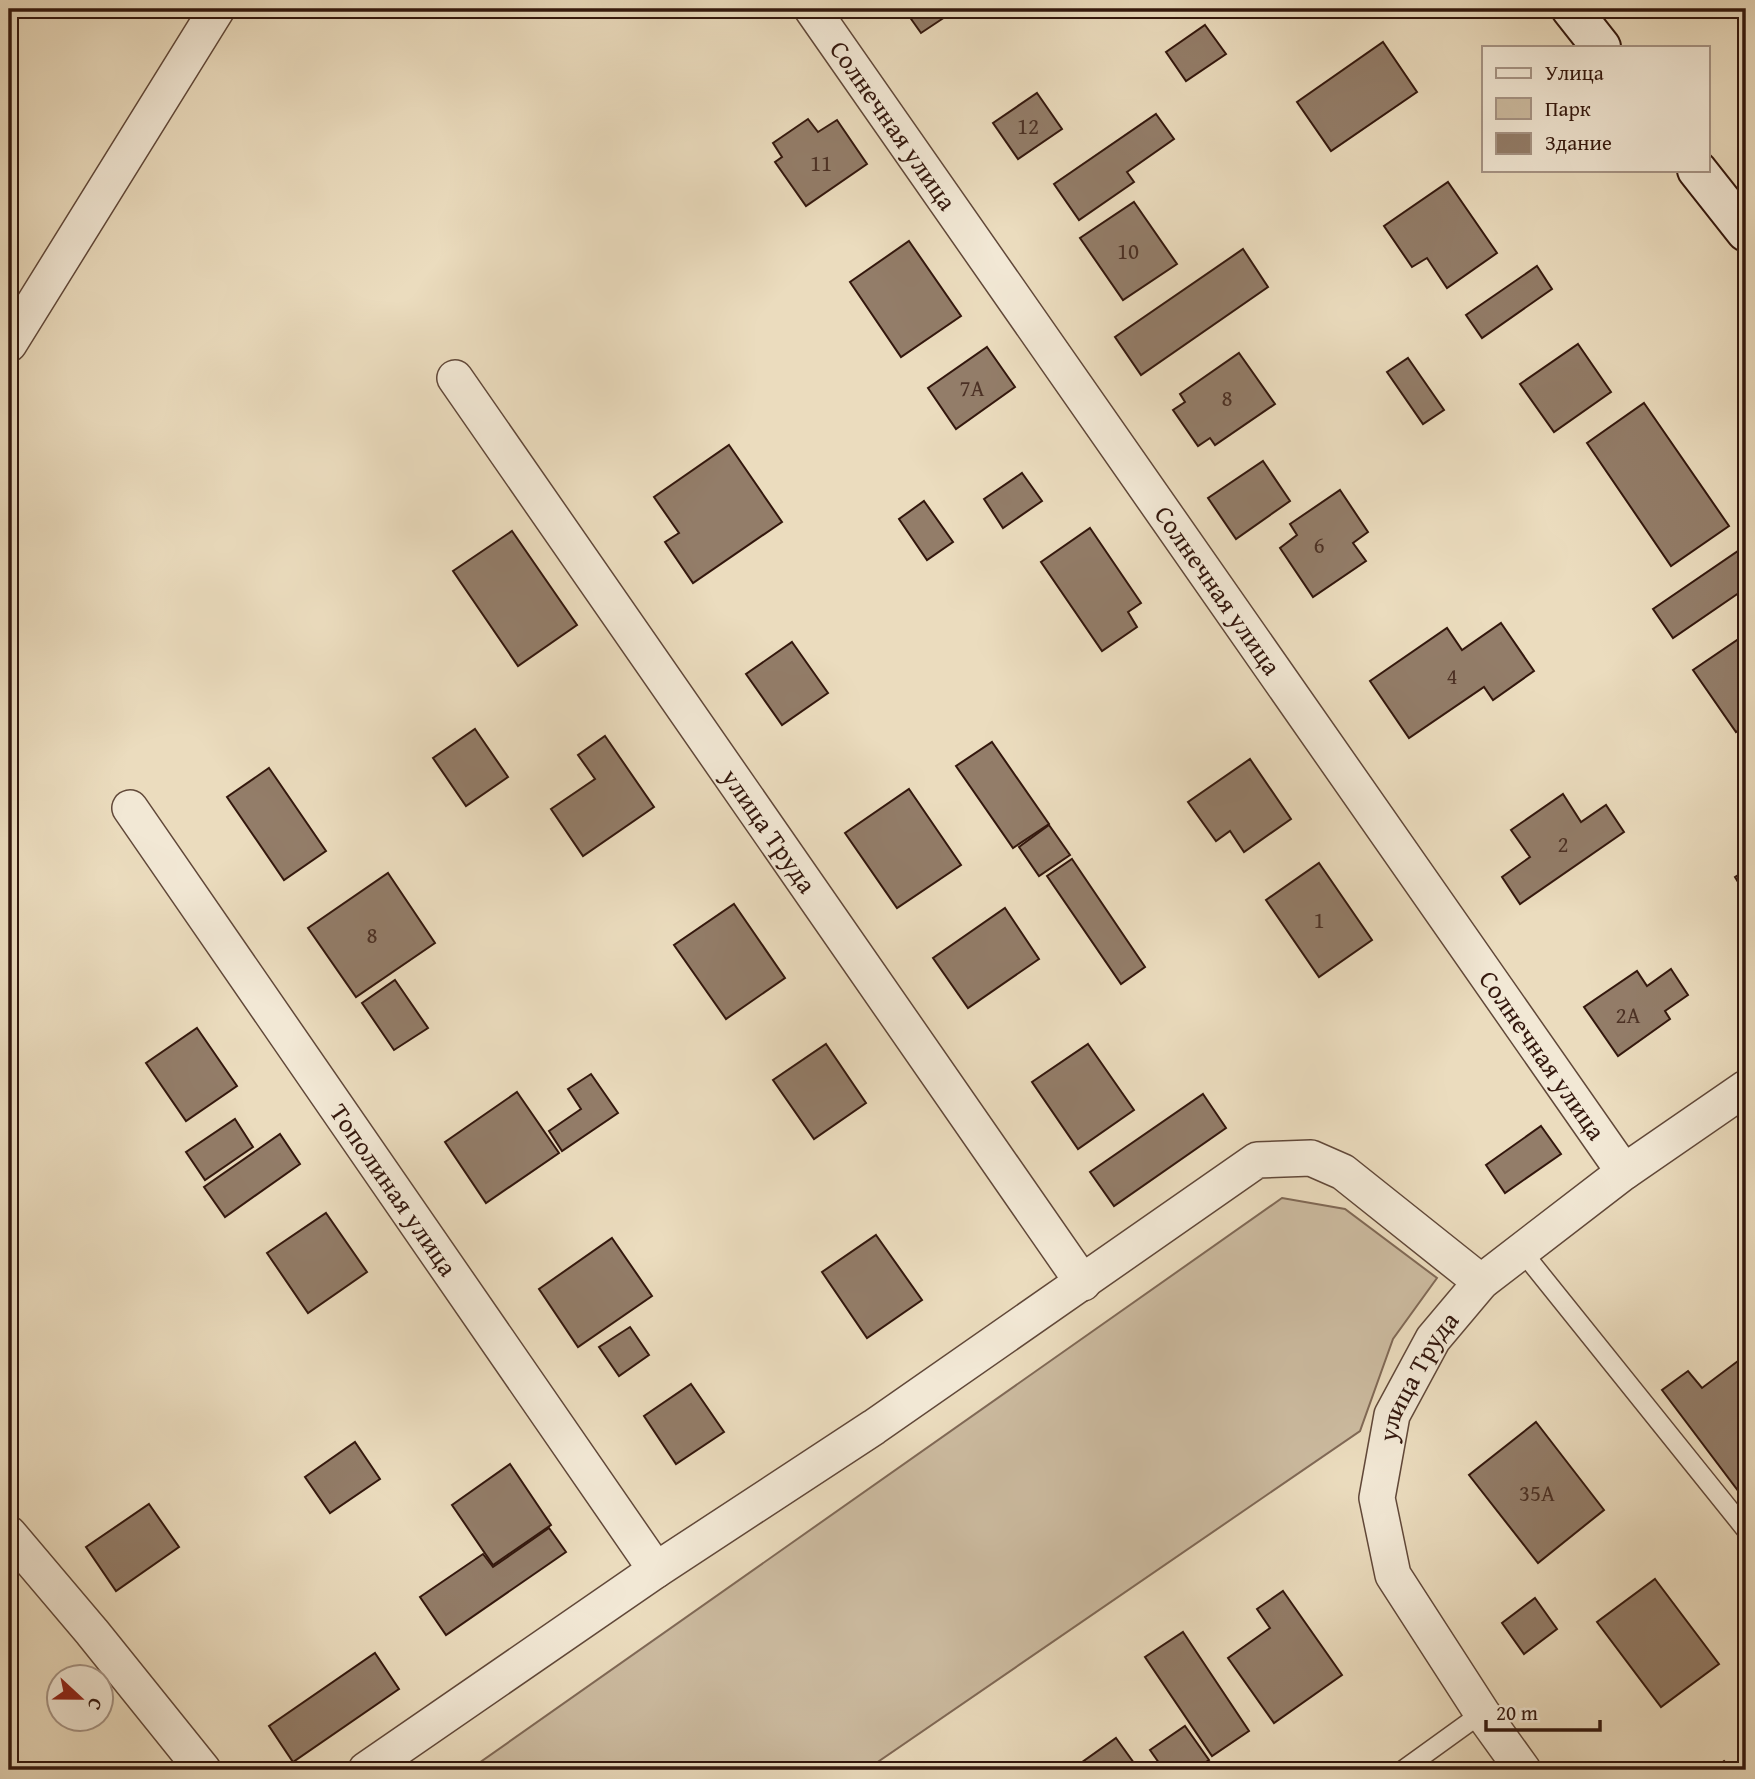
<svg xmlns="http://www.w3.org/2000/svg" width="1755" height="1779" font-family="'Gentium Book Plus',serif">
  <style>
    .green { fill: #ccbba0; stroke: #806956; stroke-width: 2 }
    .building { fill: #937d69; stroke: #33170d; stroke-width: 2 }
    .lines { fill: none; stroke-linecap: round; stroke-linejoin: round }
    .lane-casing { stroke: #614839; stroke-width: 21 }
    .street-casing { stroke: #614839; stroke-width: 38 }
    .secondary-casing { stroke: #33170d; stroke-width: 42 }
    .lane { stroke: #f2e8d5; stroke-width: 18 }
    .street { stroke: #f2e8d5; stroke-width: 35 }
    .secondary { stroke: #f2e8d5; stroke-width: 38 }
    .labels { text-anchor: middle; stroke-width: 6; stroke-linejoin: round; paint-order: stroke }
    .number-label { font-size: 23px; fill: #4b3024 }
    .street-label { font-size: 26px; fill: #33170d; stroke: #f2e8d5 }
  </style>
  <rect width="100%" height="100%" fill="#ebdcbe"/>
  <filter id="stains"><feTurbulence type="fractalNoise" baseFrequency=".00286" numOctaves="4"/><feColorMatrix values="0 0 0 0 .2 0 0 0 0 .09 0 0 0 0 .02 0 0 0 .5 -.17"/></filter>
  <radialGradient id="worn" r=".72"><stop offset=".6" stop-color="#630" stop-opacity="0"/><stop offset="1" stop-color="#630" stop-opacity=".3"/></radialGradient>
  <path class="green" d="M 1282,1198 L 1345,1209 L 1437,1278 L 1393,1339 L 1360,1431 L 866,1770 L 469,1770 Z"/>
  <g class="building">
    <path d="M 904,9 L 957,9 L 921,33 Z"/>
    <path d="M 1205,25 L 1226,54 L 1186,81 L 1166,52 Z"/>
    <path d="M 1383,42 L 1417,92 L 1331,151 L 1297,102 Z"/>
    <path d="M 1037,93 L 1062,129 L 1018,159 L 993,123 Z"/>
    <path d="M 1156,114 L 1174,139 L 1127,172 L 1134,182 L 1079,220 L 1054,184 Z"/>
    <path d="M 808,119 L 818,132 L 837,120 L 867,164 L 806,206 L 775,162 L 782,157 L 773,143 Z"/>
    <path d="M 1448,182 L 1497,253 L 1447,288 L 1427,258 L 1412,267 L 1384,226 Z"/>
    <path d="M 1134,202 L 1177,264 L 1123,300 L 1080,238 Z"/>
    <path d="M 909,241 L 961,316 L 901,357 L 850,282 Z"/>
    <path d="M 1243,249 L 1268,287 L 1141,375 L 1115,337 Z"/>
    <path d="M 1537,266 L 1552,289 L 1482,338 L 1466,315 Z"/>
    <path d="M 1578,344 L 1611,392 L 1554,432 L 1520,384 Z"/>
    <path d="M 987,347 L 1015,387 L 956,429 L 928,388 Z"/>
    <path d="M 1239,353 L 1275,404 L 1215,445 L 1210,438 L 1198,446 L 1173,410 L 1185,402 L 1180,394 Z"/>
    <path d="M 1408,358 L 1444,410 L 1423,424 L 1387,372 Z"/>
    <path d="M 1644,403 L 1729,526 L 1671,566 L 1587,443 Z"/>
    <path d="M 729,445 L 782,522 L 693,583 L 665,542 L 679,533 L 654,497 Z"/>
    <path d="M 1263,461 L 1290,501 L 1236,539 L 1208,498 Z"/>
    <path d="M 1022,473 L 1042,501 L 1003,528 L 984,499 Z"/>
    <path d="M 1340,490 L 1368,532 L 1353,543 L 1366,561 L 1313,597 L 1280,548 L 1297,535 L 1290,524 Z"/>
    <path d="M 924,501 L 953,542 L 927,560 L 899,519 Z"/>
    <path d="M 1090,528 L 1141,603 L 1128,612 L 1137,627 L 1102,651 L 1041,562 Z"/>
    <path d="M 512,531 L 577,625 L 518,666 L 453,571 Z"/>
    <path d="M 1738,551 L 1746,563 L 1746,588 L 1673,638 L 1653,609 Z"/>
    <path d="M 1501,623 L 1534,671 L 1493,700 L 1484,687 L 1409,738 L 1370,681 L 1447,628 L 1462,650 Z"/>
    <path d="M 1746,634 L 1746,725 L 1736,732 L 1693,670 Z"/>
    <path d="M 792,642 L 828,693 L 782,725 L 746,674 Z"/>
    <path d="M 475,729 L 508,777 L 466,806 L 433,758 Z"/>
    <path d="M 605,736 L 654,807 L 583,856 L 551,809 L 595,779 L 578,755 Z"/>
    <path d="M 992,742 L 1049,824 L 1013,848 L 956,766 Z"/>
    <path d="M 1250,759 L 1291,819 L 1244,852 L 1230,831 L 1216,841 L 1188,802 Z"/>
    <path d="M 269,768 L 326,851 L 284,880 L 227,797 Z"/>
    <path d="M 909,789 L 961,865 L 897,908 L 845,833 Z"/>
    <path d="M 1563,794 L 1581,822 L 1606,805 L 1624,832 L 1520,904 L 1502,877 L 1530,857 L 1511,830 Z"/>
    <path d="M 1049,825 L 1070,855 L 1039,876 L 1019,847 Z"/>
    <path d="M 1072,859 L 1145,967 L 1121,984 L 1047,876 Z"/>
    <path d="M 1319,863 L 1372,940 L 1319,977 L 1266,900 Z"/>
    <path d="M 1746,870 L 1746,895 L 1735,877 Z"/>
    <path d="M 388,873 L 435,943 L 356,997 L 308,928 Z"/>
    <path d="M 734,904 L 785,978 L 726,1019 L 674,945 Z"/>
    <path d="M 1005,908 L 1039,959 L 968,1008 L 933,958 Z"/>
    <path d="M 1671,969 L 1688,995 L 1665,1011 L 1670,1019 L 1618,1056 L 1584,1007 L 1637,971 L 1647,986 Z"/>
    <path d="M 395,980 L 428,1028 L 394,1050 L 362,1003 Z"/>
    <path d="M 197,1028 L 237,1086 L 186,1121 L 146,1063 Z"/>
    <path d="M 826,1044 L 866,1103 L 814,1139 L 773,1080 Z"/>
    <path d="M 1088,1044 L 1134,1110 L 1078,1149 L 1032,1082 Z"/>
    <path d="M 591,1074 L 618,1113 L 562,1151 L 549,1131 L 581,1109 L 568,1089 Z"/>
    <path d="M 517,1092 L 559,1153 L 486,1203 L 445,1142 Z"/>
    <path d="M 1203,1094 L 1226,1128 L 1114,1206 L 1090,1172 Z"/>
    <path d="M 235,1119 L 253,1147 L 205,1180 L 186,1152 Z"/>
    <path d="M 1541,1126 L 1561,1154 L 1505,1193 L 1486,1165 Z"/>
    <path d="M 280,1134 L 300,1164 L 225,1217 L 204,1187 Z"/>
    <path d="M 326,1213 L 367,1272 L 308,1313 L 267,1253 Z"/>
    <path d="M 876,1235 L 922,1300 L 867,1338 L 822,1272 Z"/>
    <path d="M 612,1238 L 652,1296 L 578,1347 L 539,1289 Z"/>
    <path d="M 630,1327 L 649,1355 L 619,1376 L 599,1347 Z"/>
    <path d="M 1746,1355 L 1746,1486 L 1739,1492 L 1662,1390 L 1688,1371 L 1702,1388 Z"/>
    <path d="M 691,1384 L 724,1432 L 676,1464 L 644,1416 Z"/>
    <path d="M 1536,1422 L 1604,1510 L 1538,1563 L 1469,1475 Z"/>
    <path d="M 355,1442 L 380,1479 L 330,1513 L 305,1477 Z"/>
    <path d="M 510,1464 L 551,1525 L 493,1565 L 452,1505 Z"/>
    <path d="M 149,1504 L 179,1547 L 116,1591 L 86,1547 Z"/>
    <path d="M 549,1528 L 566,1552 L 446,1635 L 420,1597 L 483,1554 L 493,1567 Z"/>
    <path d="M 1655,1579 L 1719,1664 L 1661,1707 L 1597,1622 Z"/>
    <path d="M 1283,1591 L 1342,1675 L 1274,1723 L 1228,1658 L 1270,1628 L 1257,1609 Z"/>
    <path d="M 1535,1598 L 1557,1629 L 1524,1654 L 1502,1623 Z"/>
    <path d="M 1183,1632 L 1249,1731 L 1212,1756 L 1145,1657 Z"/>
    <path d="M 375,1653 L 399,1689 L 293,1762 L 269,1726 Z"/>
    <path d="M 1185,1726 L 1209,1760 L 1194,1770 L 1164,1770 L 1150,1750 Z"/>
    <path d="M 1116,1738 L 1139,1770 L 1071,1770 Z"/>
    <path d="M 1724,1761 L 1732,1770 L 1712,1770 Z"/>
  </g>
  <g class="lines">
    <g class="lane-casing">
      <g id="lane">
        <path d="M 1521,1250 L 1746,1530"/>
        <path d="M 1403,1770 L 1482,1713"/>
      </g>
    </g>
    <g class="street-casing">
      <g id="street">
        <path id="s1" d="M 812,9 L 1624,1172"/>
        <path d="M 9,344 L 217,9"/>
        <path id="s2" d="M 455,378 L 1083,1283"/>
        <path id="s3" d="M 130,808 L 656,1570"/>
        <path d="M 9,1534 L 92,1632 L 203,1770"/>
        <path d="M 366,1770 L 656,1570 L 874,1427 L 1257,1160 L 1311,1158 L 1343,1172 L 1481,1282"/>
        <path id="s4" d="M 1523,1770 L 1482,1713 L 1393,1575 L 1377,1498 L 1392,1415 L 1433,1339 L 1481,1282 L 1624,1172 L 1746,1088"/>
      </g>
    </g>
    <g class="secondary-casing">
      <g id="secondary">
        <path d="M 1571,9 L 1601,47"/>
        <path d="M 1697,170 L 1746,232"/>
      </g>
    </g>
    <use href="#lane" class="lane"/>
    <use href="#street" class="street"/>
    <use href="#secondary" class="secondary"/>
  </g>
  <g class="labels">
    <g class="number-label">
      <text x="1028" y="134">12</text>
      <text x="821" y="171">11</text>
      <text x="1128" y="259">10</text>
      <text x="972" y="396">7А</text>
      <text x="1227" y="406">8</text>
      <text x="1319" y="553">6</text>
      <text x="1452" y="684">4</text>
      <text x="1563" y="852">2</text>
      <text x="1319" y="928">1</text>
      <text x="372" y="943">8</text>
      <text x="1628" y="1023">2А</text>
      <text x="1537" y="1501">35А</text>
    </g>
    <g class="street-label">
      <text dy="9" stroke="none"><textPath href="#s1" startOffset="142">Солнечная улица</textPath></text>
      <text dy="9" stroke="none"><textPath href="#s1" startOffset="709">Солнечная улица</textPath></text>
      <text dy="9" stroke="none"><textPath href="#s2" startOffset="551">улица Труда</textPath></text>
      <text dy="9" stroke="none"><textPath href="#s1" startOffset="1276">Солнечная улица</textPath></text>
      <text dy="9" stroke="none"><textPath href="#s3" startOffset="464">Тополиная улица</textPath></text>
      <text dy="9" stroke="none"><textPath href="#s4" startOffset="443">улица Труда</textPath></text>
    </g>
  </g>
  <rect width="1755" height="1779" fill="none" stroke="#ebdcbe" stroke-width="35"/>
  <rect x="10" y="10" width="1734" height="1758" fill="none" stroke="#33170d" stroke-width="3.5"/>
  <rect x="18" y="18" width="1720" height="1744" fill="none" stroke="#33170d" stroke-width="2"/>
  <rect x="1482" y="46" width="228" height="126" fill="#f2e8d5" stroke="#a69485" stroke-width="2"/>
  <rect x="1496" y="68" width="35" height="10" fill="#f2e8d5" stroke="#a69485" stroke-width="2"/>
  <text x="1545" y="80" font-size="21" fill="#33170d">Улица</text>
  <rect x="1496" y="98" width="35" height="21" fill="#ccbba0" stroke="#a69485" stroke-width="2"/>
  <text x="1545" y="116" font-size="21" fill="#33170d">Парк</text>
  <rect x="1496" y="133" width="35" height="21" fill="#937d69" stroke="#a69485" stroke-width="2"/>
  <text x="1545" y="150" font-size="21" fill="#33170d">Здание</text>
  <g transform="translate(80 1698) rotate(112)"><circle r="33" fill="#f2e8d5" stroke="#a69485" stroke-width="2"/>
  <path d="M0-5L12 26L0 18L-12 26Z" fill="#8f2418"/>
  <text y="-10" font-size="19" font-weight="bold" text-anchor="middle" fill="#33170d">С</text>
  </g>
  <path d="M1486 1720v10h114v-10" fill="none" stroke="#33170d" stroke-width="3.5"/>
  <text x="1496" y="1720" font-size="21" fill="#33170d" stroke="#f2e8d5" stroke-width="5" paint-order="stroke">20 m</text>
  <rect width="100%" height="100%" filter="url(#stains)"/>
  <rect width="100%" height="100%" fill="url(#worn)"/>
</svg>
